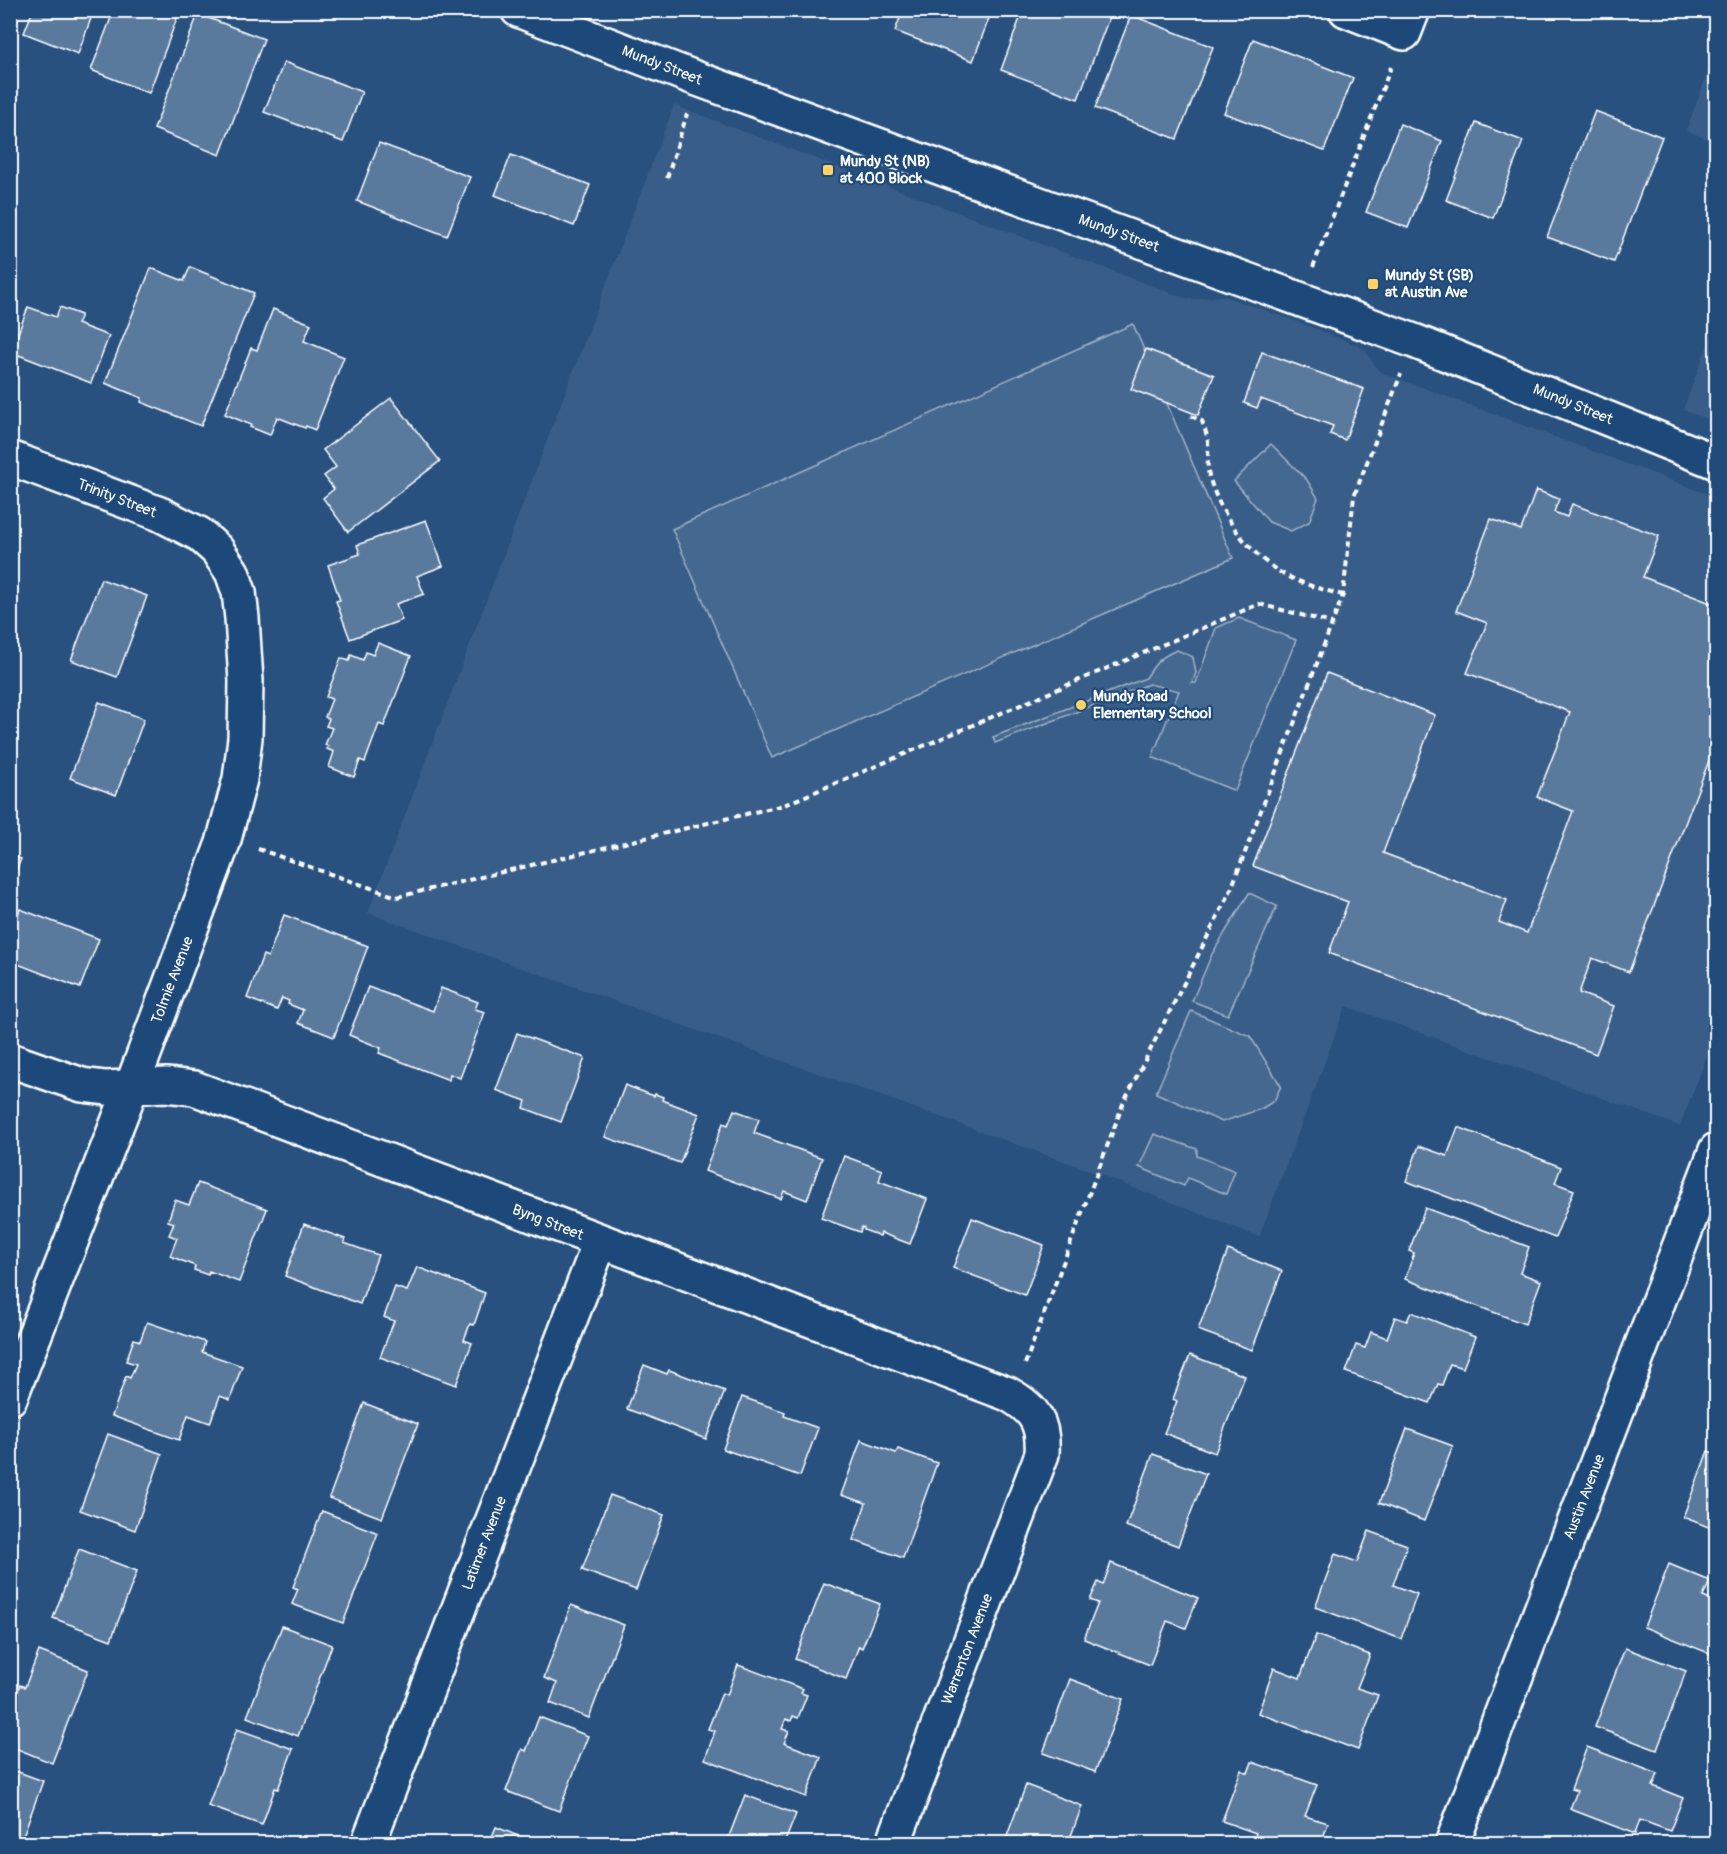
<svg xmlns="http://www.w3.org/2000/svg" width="1727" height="1854" font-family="Pangolin,sans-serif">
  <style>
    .built { fill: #375d88 }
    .green { fill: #446890; stroke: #a2b4c8; stroke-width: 1.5 }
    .building { fill: #5a7a9d; stroke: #fff; stroke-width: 1.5 }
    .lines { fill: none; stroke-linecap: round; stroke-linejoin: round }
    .minor-casing { stroke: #fff; stroke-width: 38 }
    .major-casing { stroke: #fff; stroke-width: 38 }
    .path { stroke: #fff; stroke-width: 4; stroke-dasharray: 6 4.5; stroke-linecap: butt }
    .minor { stroke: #1f4a7a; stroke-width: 33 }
    .major { stroke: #1f4a7a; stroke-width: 33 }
    .poi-dot { fill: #ffd166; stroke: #1f4a7a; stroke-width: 2 }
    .labels { text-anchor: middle; stroke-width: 4.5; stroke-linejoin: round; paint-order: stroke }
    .street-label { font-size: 15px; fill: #fff; stroke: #1f4a7a }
    .poi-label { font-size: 15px; font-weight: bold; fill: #fff; stroke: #1f4a7a; text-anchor: start }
  </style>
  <rect width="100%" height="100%" fill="#28517f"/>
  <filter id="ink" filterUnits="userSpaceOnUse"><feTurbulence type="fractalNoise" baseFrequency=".0167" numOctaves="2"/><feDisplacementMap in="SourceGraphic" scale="12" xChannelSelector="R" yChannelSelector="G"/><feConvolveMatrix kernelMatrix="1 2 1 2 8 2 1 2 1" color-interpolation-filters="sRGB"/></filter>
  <g filter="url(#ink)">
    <g class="built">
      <path d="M 1716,50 L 1716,142 L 1686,131 Z"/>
      <path d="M 674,105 L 1184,298 L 1193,299 L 1223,296 L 1293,320 L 1359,346 L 1365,350 L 1377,369 L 1383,373 L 1716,497 L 1716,1032 L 1680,1126 L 1346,1006 L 1259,1237 L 1091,1171 L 368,913 Z"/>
      <path d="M 1716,322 L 1716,422 L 1683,410 Z"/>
    </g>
    <g class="green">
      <path d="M 1133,324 L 1233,558 L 772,758 L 672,529 Z"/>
      <path d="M 1271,444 L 1307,480 L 1318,498 L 1309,522 L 1291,531 L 1269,522 L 1234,481 Z"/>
      <path d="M 1239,618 L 1296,640 L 1235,791 L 1152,757 L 1179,691 L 1149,684 L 995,743 L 993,737 L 1146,678 C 1156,662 1160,657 1177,650 L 1193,657 L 1196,673 L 1192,683 L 1196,683 L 1216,628 Z"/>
      <path d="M 1249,893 L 1277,906 L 1228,1015 L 1192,1001 L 1212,954 Z"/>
      <path d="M 1191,1011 L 1250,1036 L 1281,1086 L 1274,1101 L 1261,1109 L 1222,1122 L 1156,1093 Z"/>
      <path d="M 1154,1134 L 1197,1149 L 1197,1156 L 1235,1171 L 1226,1194 L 1188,1178 L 1184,1186 L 1139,1167 Z"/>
    </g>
    <g class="building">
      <path d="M 33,10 L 94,10 L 78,54 L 24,33 Z"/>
      <path d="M 114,10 L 180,10 L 149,93 L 91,70 Z"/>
      <path d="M 903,10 L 992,10 L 973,61 L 895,31 Z"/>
      <path d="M 1023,10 L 1112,10 L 1078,99 L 1001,70 Z"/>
      <path d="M 198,14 L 264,39 L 220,155 L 154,129 Z"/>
      <path d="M 1131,15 L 1213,47 L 1177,139 L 1095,108 Z"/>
      <path d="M 1253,39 L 1353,78 L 1324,151 L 1224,113 Z"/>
      <path d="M 284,62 L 362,92 L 343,142 L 264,112 Z"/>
      <path d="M 1595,111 L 1662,137 L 1614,262 L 1547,237 Z"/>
      <path d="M 1476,123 L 1523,141 L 1493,218 L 1446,200 Z"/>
      <path d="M 1400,124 L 1442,141 L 1408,228 L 1366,212 Z"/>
      <path d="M 379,143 L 470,177 L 447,236 L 357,201 Z"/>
      <path d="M 511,155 L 590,185 L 574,226 L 495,195 Z"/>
      <path d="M 190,267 L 254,293 L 201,426 L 141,402 L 142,398 L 105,383 L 151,268 L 184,281 Z"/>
      <path d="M 28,307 L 56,317 L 60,307 L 81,315 L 77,324 L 109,336 L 91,383 L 11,352 Z"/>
      <path d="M 273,309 L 311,324 L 304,341 L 344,357 L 315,430 L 306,426 L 305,428 L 277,417 L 270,435 L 250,427 L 251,425 L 225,414 L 251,348 L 257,350 Z"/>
      <path d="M 1146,349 L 1214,375 L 1198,415 L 1131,389 Z"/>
      <path d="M 1262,352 L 1364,389 L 1345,440 L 1330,434 L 1333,426 L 1261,399 L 1257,408 L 1244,403 Z"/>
      <path d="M 391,398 L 440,461 L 348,532 L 323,498 L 334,489 L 324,476 L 336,467 L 323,450 Z"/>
      <path d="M 1536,490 L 1559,499 L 1554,512 L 1567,517 L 1572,504 L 1659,536 L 1643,577 L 1716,605 L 1716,742 L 1629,972 L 1592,958 L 1579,993 L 1614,1006 L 1596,1054 L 1329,953 L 1348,902 L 1253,866 L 1327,673 L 1435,715 L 1383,853 L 1507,900 L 1499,922 L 1527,933 L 1573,811 L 1537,797 L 1570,712 L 1467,673 L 1487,623 L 1456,611 L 1491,519 L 1521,530 Z"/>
      <path d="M 426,520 L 443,566 L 417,576 L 424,594 L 396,604 L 402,620 L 350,639 L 336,601 L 340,600 L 328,565 L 360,554 L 357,545 Z"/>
      <path d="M 101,579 L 147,596 L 117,677 L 71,660 Z"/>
      <path d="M 378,643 L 411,656 L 384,726 L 379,724 L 365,762 L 360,760 L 354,777 L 329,767 L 334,752 L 327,749 L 328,746 L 325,745 L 332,728 L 326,726 L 329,719 L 325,717 L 332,699 L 326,697 L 341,658 L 349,661 L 351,655 L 363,660 L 366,652 L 373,655 Z"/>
      <path d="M 99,702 L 144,719 L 116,795 L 70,778 Z"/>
      <path d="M 10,855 L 21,859 L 10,886 Z"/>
      <path d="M 20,909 L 99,939 L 80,988 L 10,961 L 10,934 Z"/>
      <path d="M 284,915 L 368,946 L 334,1037 L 298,1023 L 303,1010 L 288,1004 L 289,1001 L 282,998 L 277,1010 L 247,998 L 263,955 L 268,957 Z"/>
      <path d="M 368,987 L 433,1011 L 441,988 L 478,1002 L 475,1009 L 485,1012 L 460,1078 L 450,1074 L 449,1080 L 379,1053 L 381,1048 L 349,1035 Z"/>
      <path d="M 517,1033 L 585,1058 L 561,1122 L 524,1108 L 526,1101 L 496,1090 Z"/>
      <path d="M 625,1085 L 654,1096 L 655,1094 L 663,1097 L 662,1100 L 699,1114 L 680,1163 L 605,1137 Z"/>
      <path d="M 734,1110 L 759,1119 L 754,1133 L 822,1158 L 807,1200 L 784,1191 L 781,1199 L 705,1171 L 723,1123 L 728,1125 Z"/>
      <path d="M 1458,1127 L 1561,1167 L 1555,1183 L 1574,1190 L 1555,1238 L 1406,1181 L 1419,1146 L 1447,1156 Z"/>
      <path d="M 844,1156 L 882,1170 L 879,1181 L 927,1199 L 910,1244 L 881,1233 L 880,1236 L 864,1230 L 864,1228 L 862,1227 L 860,1232 L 821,1218 Z"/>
      <path d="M 198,1183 L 267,1209 L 239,1282 L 209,1271 L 208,1275 L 194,1270 L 195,1266 L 170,1256 L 177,1238 L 169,1235 L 174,1223 L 168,1221 L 175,1200 L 189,1205 Z"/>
      <path d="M 1425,1208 L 1529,1247 L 1520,1273 L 1541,1281 L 1525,1324 L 1405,1279 L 1414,1253 L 1409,1251 Z"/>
      <path d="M 972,1218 L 1044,1245 L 1025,1295 L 953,1268 Z"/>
      <path d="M 304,1224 L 345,1239 L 344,1243 L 378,1255 L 360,1304 L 285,1276 Z"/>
      <path d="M 1228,1250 L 1282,1271 L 1252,1350 L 1198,1330 Z"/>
      <path d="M 417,1267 L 485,1293 L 474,1325 L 470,1324 L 464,1340 L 472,1343 L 456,1385 L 380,1357 L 394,1321 L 384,1317 L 395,1287 L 407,1291 Z"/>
      <path d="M 1411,1312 L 1475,1337 L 1463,1368 L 1450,1364 L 1442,1385 L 1438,1384 L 1430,1403 L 1346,1372 L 1356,1345 L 1365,1348 L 1371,1332 L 1387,1338 L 1395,1317 L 1407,1321 Z"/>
      <path d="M 147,1322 L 205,1342 L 202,1352 L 242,1366 L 230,1400 L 220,1396 L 210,1423 L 188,1415 L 179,1440 L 112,1416 L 126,1376 L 130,1378 L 136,1364 L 126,1361 L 134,1339 L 140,1341 Z"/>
      <path d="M 1190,1355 L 1245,1376 L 1215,1453 L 1164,1433 L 1177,1401 L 1173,1399 Z"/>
      <path d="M 644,1365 L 667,1374 L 669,1370 L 725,1391 L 706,1439 L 627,1409 Z"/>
      <path d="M 742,1397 L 785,1412 L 784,1416 L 818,1428 L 800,1476 L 723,1449 Z"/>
      <path d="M 364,1403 L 418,1424 L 382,1518 L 329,1498 Z"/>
      <path d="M 1407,1429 L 1453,1446 L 1424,1521 L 1379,1503 Z"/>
      <path d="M 108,1434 L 162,1454 L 135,1530 L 80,1510 Z"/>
      <path d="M 861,1440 L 896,1453 L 898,1449 L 937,1463 L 903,1558 L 853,1540 L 866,1503 L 841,1495 Z"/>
      <path d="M 1708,1451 L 1716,1454 L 1716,1530 L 1683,1517 Z"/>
      <path d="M 1153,1454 L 1206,1474 L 1178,1546 L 1126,1526 Z"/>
      <path d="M 610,1495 L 664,1515 L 636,1590 L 582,1570 Z"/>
      <path d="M 322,1511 L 378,1533 L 343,1623 L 292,1604 L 298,1589 L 293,1587 Z"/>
      <path d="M 1369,1531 L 1407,1545 L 1393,1585 L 1417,1594 L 1401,1639 L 1315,1607 L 1335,1554 L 1357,1562 Z"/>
      <path d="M 79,1549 L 137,1571 L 111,1640 L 53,1618 Z"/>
      <path d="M 1111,1563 L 1198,1598 L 1186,1628 L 1167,1621 L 1150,1665 L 1084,1639 L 1098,1603 L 1090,1600 L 1098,1582 L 1103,1585 Z"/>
      <path d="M 1669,1564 L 1710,1581 L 1703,1597 L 1716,1602 L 1716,1656 L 1644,1627 Z"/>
      <path d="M 824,1583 L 880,1604 L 862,1648 L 859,1646 L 846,1679 L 795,1659 Z"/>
      <path d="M 571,1605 L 624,1625 L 589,1718 L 550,1703 L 557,1683 L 544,1678 Z"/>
      <path d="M 282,1626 L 332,1645 L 298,1736 L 247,1717 Z"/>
      <path d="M 1316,1635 L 1370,1655 L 1357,1688 L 1378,1695 L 1358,1750 L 1258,1713 L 1274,1668 L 1300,1678 Z"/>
      <path d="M 1625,1648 L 1686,1671 L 1657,1750 L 1595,1727 Z"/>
      <path d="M 39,1651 L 88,1670 L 52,1763 L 10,1746 L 10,1710 L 20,1685 L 25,1687 Z"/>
      <path d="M 738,1665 L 803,1689 L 801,1693 L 807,1695 L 798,1718 L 793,1716 L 791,1721 L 786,1719 L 782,1729 L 789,1731 L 784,1743 L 821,1757 L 806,1797 L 705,1759 L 715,1731 L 708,1729 L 722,1693 L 727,1695 Z"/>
      <path d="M 1070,1679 L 1123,1699 L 1095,1772 L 1043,1753 Z"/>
      <path d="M 539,1717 L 588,1736 L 559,1811 L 506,1791 L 522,1749 L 526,1751 Z"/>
      <path d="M 237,1729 L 293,1749 L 278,1789 L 275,1788 L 262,1825 L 208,1806 Z"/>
      <path d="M 1587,1747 L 1658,1774 L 1653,1786 L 1683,1798 L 1670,1831 L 1640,1820 L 1635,1834 L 1570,1809 L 1577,1791 L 1571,1789 Z"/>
      <path d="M 1252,1762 L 1317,1785 L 1305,1816 L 1328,1823 L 1321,1844 L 1253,1844 L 1256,1833 L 1222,1821 L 1241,1770 L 1248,1773 Z"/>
      <path d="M 10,1769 L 43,1781 L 20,1844 L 10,1844 Z"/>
      <path d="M 1026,1785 L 1082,1806 L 1068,1844 L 1004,1844 Z"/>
      <path d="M 745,1795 L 796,1814 L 784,1844 L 726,1844 Z"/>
      <path d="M 496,1827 L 538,1844 L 489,1844 Z"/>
    </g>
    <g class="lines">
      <g class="minor-casing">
        <g id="minor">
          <path d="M 518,10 L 695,78 L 1414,341 L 1716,462"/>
          <path d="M 1346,10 L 1404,33 L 1413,10"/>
          <path d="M 10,458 L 160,514 L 199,534 L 217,550 L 232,572 L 239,592 L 242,618 L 246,681 L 245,738 L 240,779 L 223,843 L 132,1086 L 10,1398"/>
          <path d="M 10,1060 L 82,1085 L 106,1088 L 166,1085 L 194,1088 L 1008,1394 C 1035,1409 1044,1423 1042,1454 L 893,1844"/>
          <path d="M 368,1844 L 600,1242"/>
        </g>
      </g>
      <g class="major-casing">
        <path id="major" d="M 1452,1844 L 1716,1150"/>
      </g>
      <g class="path">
        <path d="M 667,178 L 687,114"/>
        <path d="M 1313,267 L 1391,67"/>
        <path d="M 1191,416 L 1202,421 C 1204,428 1208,436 1208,443 C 1209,452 1207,462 1208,471 C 1216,509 1246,550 1278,571 C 1298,583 1320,589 1343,595"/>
        <path d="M 258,849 L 397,897 L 784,805 L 1259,604 L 1332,623"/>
        <path d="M 1025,1364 L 1123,1104 L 1230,892 L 1343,595 L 1354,496 L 1401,374"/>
      </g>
      <use href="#minor" class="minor"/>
      <use href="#major" class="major"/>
    </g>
  </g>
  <g class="poi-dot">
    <rect x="822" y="164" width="12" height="12" rx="3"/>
    <rect x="1367" y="278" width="12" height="12" rx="3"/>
    <circle cx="1081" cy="705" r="6"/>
  </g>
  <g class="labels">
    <g class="street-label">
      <text transform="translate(662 65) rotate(21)" y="5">Mundy Street</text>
      <text transform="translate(1119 233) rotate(20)" y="5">Mundy Street</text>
      <text transform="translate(1573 404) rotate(22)" y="5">Mundy Street</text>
      <text transform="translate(117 498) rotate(21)" y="5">Trinity Street</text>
      <text transform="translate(172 980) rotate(-69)" y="5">Tolmie Avenue</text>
      <text transform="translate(548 1222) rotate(21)" y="5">Byng Street</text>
      <text transform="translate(1584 1497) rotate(-69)" y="5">Austin Avenue</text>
      <text transform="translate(484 1543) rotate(-69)" y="5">Latimer Avenue</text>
      <text transform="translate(967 1649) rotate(-69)" y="5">Warrenton Avenue</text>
    </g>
    <g class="poi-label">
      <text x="840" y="166">Mundy St (NB)<tspan x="840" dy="17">at 400 Block</tspan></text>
      <text x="1385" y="280">Mundy St (SB)<tspan x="1385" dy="17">at Austin Ave</tspan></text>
      <text x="1093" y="701">Mundy Road<tspan x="1093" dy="17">Elementary School</tspan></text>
    </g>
  </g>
  <rect width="1727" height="1854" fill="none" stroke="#1f4a7a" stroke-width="36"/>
  <rect x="18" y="18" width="1691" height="1818" fill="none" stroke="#fff" stroke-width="2" filter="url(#ink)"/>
</svg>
